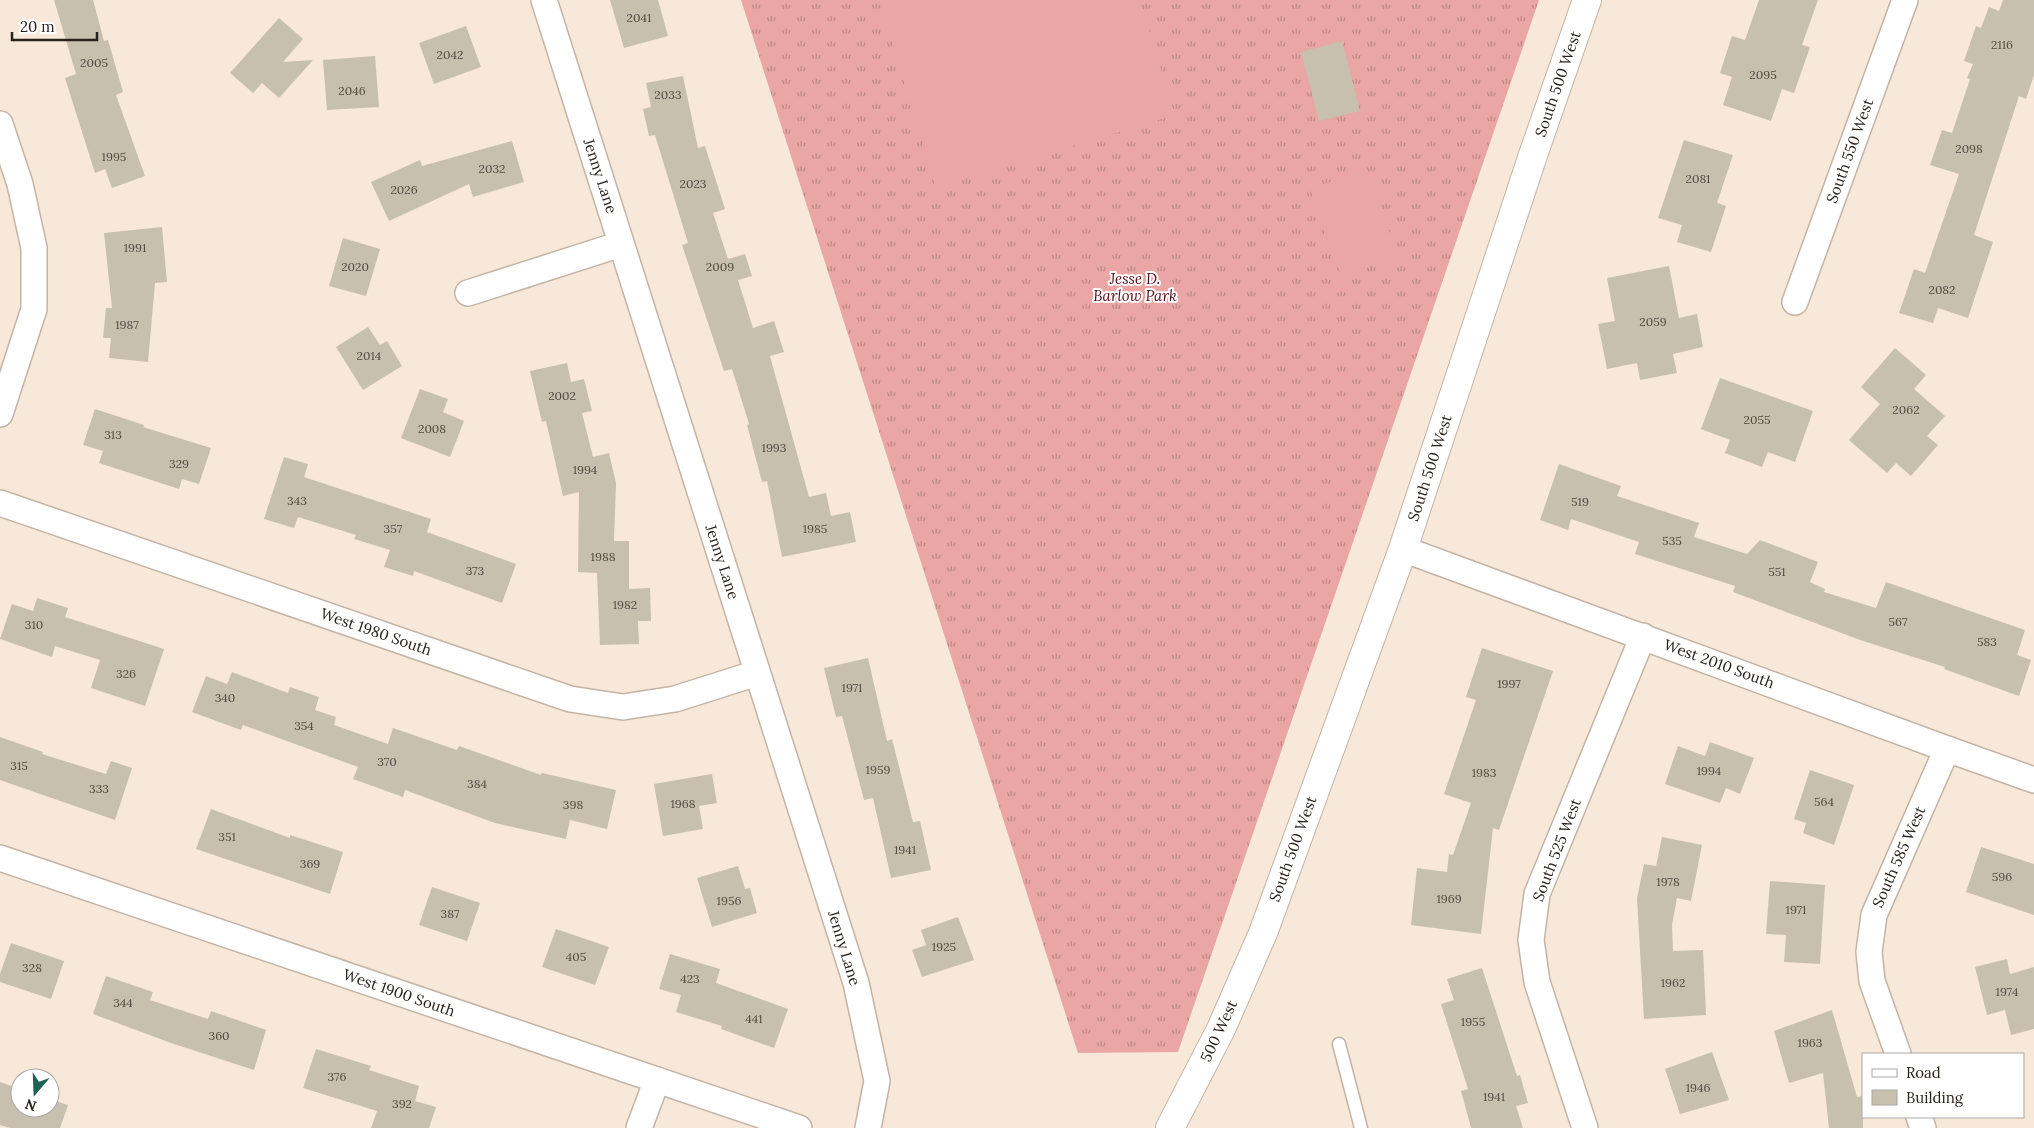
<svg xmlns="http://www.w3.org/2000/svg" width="2034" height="1128" font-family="Lora,serif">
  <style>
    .grass { fill: url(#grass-tufts) }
    .pitch { fill: #e9a6a4 }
    .building { fill: #c8c0af }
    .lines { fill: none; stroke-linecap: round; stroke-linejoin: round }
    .service-casing { stroke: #c3b4a6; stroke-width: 15 }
    .minor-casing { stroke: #c3b4a6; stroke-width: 28 }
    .tertiary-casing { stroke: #c3b4a6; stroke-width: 30 }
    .service { stroke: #fff; stroke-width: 12 }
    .minor { stroke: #fff; stroke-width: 25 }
    .tertiary { stroke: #fff; stroke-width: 28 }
    .labels { text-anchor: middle; stroke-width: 4; stroke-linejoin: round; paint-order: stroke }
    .number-label { font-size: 12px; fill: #504a42 }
    .street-label { font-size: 15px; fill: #28221d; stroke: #fff }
    .park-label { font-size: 15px; font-style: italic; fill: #580b14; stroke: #fff }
  </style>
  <defs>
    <pattern id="grass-tufts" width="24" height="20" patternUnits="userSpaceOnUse" patternTransform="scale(1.25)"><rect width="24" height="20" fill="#e9a6a4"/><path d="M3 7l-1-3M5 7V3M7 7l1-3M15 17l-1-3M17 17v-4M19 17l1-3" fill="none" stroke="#bd8785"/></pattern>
  </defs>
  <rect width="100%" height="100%" fill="#f7e8d9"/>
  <path class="grass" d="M 741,0 L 1539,0 L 1178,1052 L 1078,1053 Z"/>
  <g class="pitch">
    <path d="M 879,0 L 1140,0 L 1175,115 L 936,187 Z"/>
    <path d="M 1367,169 L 1398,256 L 1341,275 L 1310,189 Z"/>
  </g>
  <g class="building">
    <path d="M 54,0 L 93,0 L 104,41 L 108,40 L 123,92 L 116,95 L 145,176 L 112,188 L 105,169 L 95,173 L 65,78 L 76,74 Z"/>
    <path d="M 610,0 L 658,0 L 668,36 L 624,48 Z"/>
    <path d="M 1759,0 L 1818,0 L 1802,45 L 1810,47 L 1794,93 L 1782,89 L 1771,121 L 1723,105 L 1732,77 L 1720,73 L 1732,36 L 1745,40 Z"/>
    <path d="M 2003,0 L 2034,0 L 2034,75 L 2026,99 L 2019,96 L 1974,235 L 1993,242 L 1968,318 L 1938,308 L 1933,323 L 1899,313 L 1914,269 L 1925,273 L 1959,174 L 1930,165 L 1942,130 L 1952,133 L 1970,79 L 1967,78 L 1973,64 L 1964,61 L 1976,26 L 1981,28 L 1989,7 L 1999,11 Z"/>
    <path d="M 279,18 L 303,39 L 283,62 L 313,60 L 279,98 L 262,83 L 253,93 L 230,73 Z"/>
    <path d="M 466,26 L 481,67 L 434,84 L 419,43 Z"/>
    <path d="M 1342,41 L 1360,111 L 1319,121 L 1301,52 Z"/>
    <path d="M 375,56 L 379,107 L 327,110 L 323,60 Z"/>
    <path d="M 683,76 L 698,148 L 705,146 L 725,209 L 713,213 L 728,259 L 745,254 L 752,276 L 738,280 L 753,328 L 774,321 L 784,352 L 770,356 L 809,497 L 826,493 L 831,516 L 850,512 L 856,542 L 782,557 L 767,481 L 762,482 L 747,425 L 749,424 L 732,369 L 724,371 L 682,245 L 688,243 L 655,135 L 649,136 L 643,109 L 651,107 L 646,83 Z"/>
    <path d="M 1684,140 L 1733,155 L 1717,203 L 1726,206 L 1711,252 L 1677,242 L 1682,225 L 1658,218 Z"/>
    <path d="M 512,141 L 524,182 L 473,197 L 469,184 L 389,221 L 371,182 L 420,160 L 422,166 Z"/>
    <path d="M 162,227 L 167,282 L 155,283 L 148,362 L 109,358 L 111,338 L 103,338 L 106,308 L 112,308 L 104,233 Z"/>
    <path d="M 343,238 L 380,249 L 366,296 L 329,286 Z"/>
    <path d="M 1669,266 L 1679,318 L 1697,314 L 1703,347 L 1673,354 L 1677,373 L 1640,380 L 1637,363 L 1607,369 L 1598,324 L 1615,321 L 1607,278 Z"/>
    <path d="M 368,327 L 380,345 L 387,341 L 402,366 L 363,390 L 336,347 Z"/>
    <path d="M 1895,348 L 1926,375 L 1914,389 L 1945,416 L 1927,436 L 1938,445 L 1911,476 L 1896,463 L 1887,473 L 1849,440 L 1880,404 L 1861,387 Z"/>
    <path d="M 567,363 L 571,382 L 584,379 L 592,411 L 582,413 L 593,457 L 609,453 L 616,483 L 614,541 L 629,541 L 629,589 L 650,588 L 651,621 L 638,621 L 639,644 L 600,645 L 597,573 L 578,572 L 579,492 L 563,496 L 546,421 L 542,422 L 530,371 Z"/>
    <path d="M 1720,378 L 1813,411 L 1795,462 L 1768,452 L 1762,467 L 1725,453 L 1730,440 L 1701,429 Z"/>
    <path d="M 420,389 L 448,399 L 443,412 L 464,421 L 450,457 L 401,438 Z"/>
    <path d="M 95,409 L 144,425 L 143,427 L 211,448 L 199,484 L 182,479 L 179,489 L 99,463 L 103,451 L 83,445 Z"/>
    <path d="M 284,457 L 308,464 L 304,477 L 431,519 L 427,532 L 516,564 L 502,603 L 414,571 L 413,576 L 384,567 L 390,550 L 354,539 L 356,535 L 298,517 L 294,528 L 264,519 Z"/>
    <path d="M 1559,464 L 1621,486 L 1617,496 L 1699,523 L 1694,537 L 1747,554 L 1760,540 L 1818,562 L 1810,582 L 1825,589 L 1824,592 L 1876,608 L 1886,582 L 2025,630 L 2017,655 L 2031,660 L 2019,696 L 1944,669 L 1945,667 L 1860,640 L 1733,592 L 1735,586 L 1635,554 L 1639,542 L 1571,519 L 1568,530 L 1540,520 Z"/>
    <path d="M 37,598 L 68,608 L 65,617 L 164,649 L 145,706 L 91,688 L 100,660 L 55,646 L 52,657 L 0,639 L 12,604 L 33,611 Z"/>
    <path d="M 1482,648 L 1553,671 L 1499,830 L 1493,828 L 1481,934 L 1411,925 L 1417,868 L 1447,872 L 1449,854 L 1453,855 L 1471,803 L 1444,794 L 1476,700 L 1466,697 Z"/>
    <path d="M 868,658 L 887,741 L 892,739 L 913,822 L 920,821 L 931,870 L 891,878 L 873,798 L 864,800 L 842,716 L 836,717 L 824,668 Z"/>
    <path d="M 232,672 L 288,693 L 290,687 L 319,697 L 315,710 L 336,717 L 334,725 L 388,744 L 393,728 L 457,750 L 459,746 L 541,775 L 542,773 L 616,790 L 607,829 L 570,820 L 566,839 L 495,823 L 405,790 L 403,797 L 353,779 L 358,767 L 243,725 L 241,730 L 192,712 L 206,676 L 227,684 Z"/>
    <path d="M 0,737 L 43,752 L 42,754 L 106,774 L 111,761 L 132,768 L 115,820 L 0,780 Z"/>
    <path d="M 1710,742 L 1754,758 L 1740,794 L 1726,788 L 1720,803 L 1665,784 L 1678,746 L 1705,756 Z"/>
    <path d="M 1810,770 L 1854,785 L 1834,845 L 1803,833 L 1806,823 L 1794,819 Z"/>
    <path d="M 712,774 L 717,803 L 699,806 L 703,829 L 663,836 L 654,784 Z"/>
    <path d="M 211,809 L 290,838 L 290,835 L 343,852 L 330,894 L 196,849 Z"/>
    <path d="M 1662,837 L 1702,845 L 1691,901 L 1677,898 L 1672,925 L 1673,951 L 1703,950 L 1706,1015 L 1644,1019 L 1637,898 L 1644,864 L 1656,866 Z"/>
    <path d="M 1981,847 L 2034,864 L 2034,915 L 1966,892 Z"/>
    <path d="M 738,866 L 745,889 L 750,888 L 757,913 L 712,927 L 697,878 Z"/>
    <path d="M 1770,881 L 1825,885 L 1820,964 L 1784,962 L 1786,935 L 1766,934 Z"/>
    <path d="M 432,887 L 480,903 L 467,941 L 419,925 Z"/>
    <path d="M 958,917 L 974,960 L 922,977 L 912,950 L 926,945 L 921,930 Z"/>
    <path d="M 556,929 L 609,947 L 595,985 L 542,967 Z"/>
    <path d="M 11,943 L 64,961 L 51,999 L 0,982 L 0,974 Z"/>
    <path d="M 670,954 L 720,969 L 716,983 L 788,1009 L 774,1048 L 721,1029 L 722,1026 L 676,1012 L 681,995 L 659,989 Z"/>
    <path d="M 2007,959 L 2010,974 L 2034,967 L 2034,1029 L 2011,1035 L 2005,1010 L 1987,1015 L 1975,967 Z"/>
    <path d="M 1482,968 L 1517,1076 L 1520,1075 L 1528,1103 L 1516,1106 L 1523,1128 L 1471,1128 L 1461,1091 L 1468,1089 L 1441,1004 L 1454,1000 L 1447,979 Z"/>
    <path d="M 106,976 L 153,992 L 150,1000 L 208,1019 L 211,1011 L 266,1030 L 254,1070 L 171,1043 L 93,1014 Z"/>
    <path d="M 1832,1010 L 1857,1097 L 1863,1096 L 1863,1128 L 1829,1128 L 1823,1073 L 1789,1083 L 1774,1031 Z"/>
    <path d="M 316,1049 L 371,1066 L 369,1070 L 419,1086 L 415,1101 L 436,1107 L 429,1128 L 371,1128 L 377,1111 L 303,1088 Z"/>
    <path d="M 1712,1052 L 1729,1100 L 1680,1114 L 1665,1069 Z"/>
    <path d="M 0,1082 L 20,1089 L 20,1108 L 50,1108 L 50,1099 L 68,1105 L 60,1128 L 10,1128 L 0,1125 Z"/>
  </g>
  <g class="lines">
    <g class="service-casing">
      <path id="service" d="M 1339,1044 L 1361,1128"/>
    </g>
    <g class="minor-casing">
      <g id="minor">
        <path d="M 544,0 L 856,983 L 877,1081 L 868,1128"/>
        <path d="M 0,124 L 20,184 L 34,248 L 34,309 L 0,414"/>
        <path d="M 468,293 L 621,244"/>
        <path d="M 1795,302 L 1905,0"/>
        <path d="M 0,503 L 570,699 L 623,707 L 675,699 L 757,673"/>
        <path d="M 1403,549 L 1947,749 L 2034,780"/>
        <path d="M 0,858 L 799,1128"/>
        <path d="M 1898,1054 L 1872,981 L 1869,952 L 1874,915 L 1947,749"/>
        <path d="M 1919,1117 L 1923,1128"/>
        <path d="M 639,1128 L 657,1080"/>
        <path d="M 1585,1128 L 1537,982 L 1531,940 L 1537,894 L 1643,636"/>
      </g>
    </g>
    <g class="tertiary-casing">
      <path id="tertiary" d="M 1170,1128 L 1221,1029 L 1263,933 L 1403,549 L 1534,152 L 1587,0"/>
    </g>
    <use href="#service" class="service"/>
    <use href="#minor" class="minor"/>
    <use href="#tertiary" class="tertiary"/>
  </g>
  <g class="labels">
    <g class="number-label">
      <text x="639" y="22">2041</text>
      <text x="2002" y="49">2116</text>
      <text x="450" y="59">2042</text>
      <text x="94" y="67">2005</text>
      <text x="1763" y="79">2095</text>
      <text x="352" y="95">2046</text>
      <text x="668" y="99">2033</text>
      <text x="1969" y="153">2098</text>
      <text x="114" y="161">1995</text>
      <text x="492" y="173">2032</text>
      <text x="1698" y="183">2081</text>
      <text x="693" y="188">2023</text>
      <text x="404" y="194">2026</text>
      <text x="135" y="252">1991</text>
      <text x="355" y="271">2020</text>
      <text x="720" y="271">2009</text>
      <text x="1942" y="294">2082</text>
      <text x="1653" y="326">2059</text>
      <text x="127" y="329">1987</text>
      <text x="369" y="360">2014</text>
      <text x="562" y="400">2002</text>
      <text x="1906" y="414">2062</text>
      <text x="1757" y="424">2055</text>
      <text x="432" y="433">2008</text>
      <text x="113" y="439">313</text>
      <text x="774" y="452">1993</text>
      <text x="179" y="468">329</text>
      <text x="585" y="474">1994</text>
      <text x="297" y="505">343</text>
      <text x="1580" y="506">519</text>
      <text x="393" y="533">357</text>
      <text x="815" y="533">1985</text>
      <text x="1672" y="545">535</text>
      <text x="603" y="561">1988</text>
      <text x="475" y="575">373</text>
      <text x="1777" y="576">551</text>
      <text x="625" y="609">1982</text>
      <text x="1898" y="626">567</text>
      <text x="34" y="629">310</text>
      <text x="1987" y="646">583</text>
      <text x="126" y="678">326</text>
      <text x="1509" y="688">1997</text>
      <text x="852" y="692">1971</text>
      <text x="225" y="702">340</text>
      <text x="304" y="730">354</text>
      <text x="387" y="766">370</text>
      <text x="19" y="770">315</text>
      <text x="878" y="774">1959</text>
      <text x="1709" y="775">1994</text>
      <text x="1484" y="777">1983</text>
      <text x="477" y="788">384</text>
      <text x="99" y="793">333</text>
      <text x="1824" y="806">564</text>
      <text x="683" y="808">1968</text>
      <text x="573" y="809">398</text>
      <text x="227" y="841">351</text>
      <text x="905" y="854">1941</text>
      <text x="310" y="868">369</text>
      <text x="2002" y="881">596</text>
      <text x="1668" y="886">1978</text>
      <text x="1449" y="903">1969</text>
      <text x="729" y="905">1956</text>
      <text x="1796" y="914">1971</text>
      <text x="450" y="918">387</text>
      <text x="944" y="951">1925</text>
      <text x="576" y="961">405</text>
      <text x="32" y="972">328</text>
      <text x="690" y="983">423</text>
      <text x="1673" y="987">1962</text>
      <text x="2007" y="996">1974</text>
      <text x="123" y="1007">344</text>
      <text x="754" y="1023">441</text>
      <text x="1473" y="1026">1955</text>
      <text x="219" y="1040">360</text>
      <text x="1810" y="1047">1963</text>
      <text x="337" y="1081">376</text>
      <text x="1698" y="1092">1946</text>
      <text x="1494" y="1101">1941</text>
      <text x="402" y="1108">392</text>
    </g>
    <g class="street-label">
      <text transform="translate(1558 84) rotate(-71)" y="5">South 500 West</text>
      <text transform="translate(1850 151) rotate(-70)" y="5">South 550 West</text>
      <text transform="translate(600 176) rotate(72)" y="5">Jenny Lane</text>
      <text transform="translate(1430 468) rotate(-72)" y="5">South 500 West</text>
      <text transform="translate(722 562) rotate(72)" y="5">Jenny Lane</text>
      <text transform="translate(376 632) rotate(19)" y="5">West 1980 South</text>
      <text transform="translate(1719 664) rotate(20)" y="5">West 2010 South</text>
      <text transform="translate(1293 849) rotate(-70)" y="5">South 500 West</text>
      <text transform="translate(1557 850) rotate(-69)" y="5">South 525 West</text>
      <text transform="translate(1899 857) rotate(-66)" y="5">South 585 West</text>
      <text transform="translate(844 948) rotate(73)" y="5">Jenny Lane</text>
      <text transform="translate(399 993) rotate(19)" y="5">West 1900 South</text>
      <text transform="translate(1219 1031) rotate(-65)" y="5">500 West</text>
    </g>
    <g class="park-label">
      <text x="1135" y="284">Jesse D.<tspan x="1135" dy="17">Barlow Park</tspan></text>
    </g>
  </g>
  <rect x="1862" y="1053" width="162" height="65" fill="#ffffff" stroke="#a9a7a5"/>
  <rect x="1872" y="1069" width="25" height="8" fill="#ffffff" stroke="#a9a7a5"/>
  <text x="1906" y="1078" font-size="15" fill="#28221d">Road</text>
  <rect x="1872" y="1090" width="25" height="15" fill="#c8c0af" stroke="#a9a7a5"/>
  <text x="1906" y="1103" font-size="15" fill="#28221d">Building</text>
  <g transform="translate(35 1093) rotate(199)"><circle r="24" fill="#ffffff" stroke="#a9a7a5"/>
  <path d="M0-4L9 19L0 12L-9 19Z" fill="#1c6255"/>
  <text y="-8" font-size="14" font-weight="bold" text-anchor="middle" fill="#28221d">N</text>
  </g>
  <path d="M12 32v8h85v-8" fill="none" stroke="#28221d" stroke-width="2.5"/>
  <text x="20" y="32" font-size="15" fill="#28221d" stroke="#ffffff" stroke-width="4" paint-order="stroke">20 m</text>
</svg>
